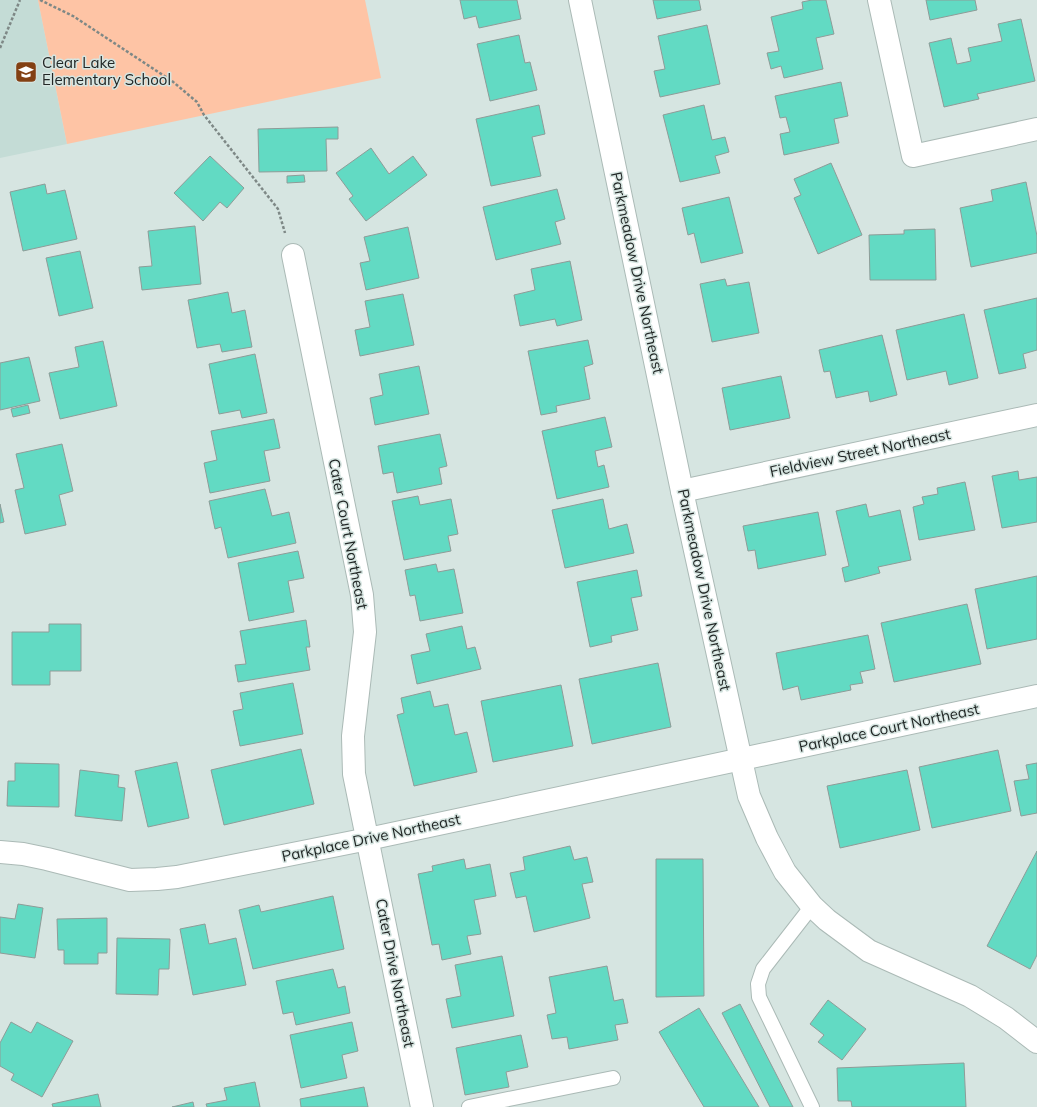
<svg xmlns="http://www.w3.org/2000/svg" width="1037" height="1107" font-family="Mulish,sans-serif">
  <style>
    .built { fill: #c4dcd6 }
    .green { fill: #fec4a5 }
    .building { fill: #62dac3; stroke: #8e9c98 }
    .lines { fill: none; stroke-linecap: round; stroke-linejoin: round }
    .service-casing { stroke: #abbab6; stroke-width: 16 }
    .minor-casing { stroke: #abbab6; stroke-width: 24 }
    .path { stroke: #7e8886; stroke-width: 2.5; stroke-dasharray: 3 2; stroke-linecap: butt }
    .service { stroke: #fff; stroke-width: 14 }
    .minor { stroke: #fff; stroke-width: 22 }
    .labels { text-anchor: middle; stroke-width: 3; stroke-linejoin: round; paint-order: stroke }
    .poi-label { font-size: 15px; fill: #222726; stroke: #d6e5e1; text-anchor: start }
    .street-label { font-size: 15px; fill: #222726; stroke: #d6e5e1 }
  </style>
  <rect width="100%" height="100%" fill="#d6e5e1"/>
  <path class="built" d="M 0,0 L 38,0 L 67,144 L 0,158 Z"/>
  <path class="green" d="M 38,0 L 365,0 L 381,78 L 67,144 Z"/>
  <g class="building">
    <path d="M 460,0 L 517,0 L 521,19 L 479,28 L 476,16 L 464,19 Z"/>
    <path d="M 653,0 L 699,0 L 701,10 L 657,19 Z"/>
    <path d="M 812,0 L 826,0 L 834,34 L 816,38 L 823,69 L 784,78 L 781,66 L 771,69 L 767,53 L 779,51 L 771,17 L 803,9 L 802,2 Z"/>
    <path d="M 926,0 L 975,0 L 977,10 L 930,20 Z"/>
    <path d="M 1021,19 L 1035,81 L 977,94 L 979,99 L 944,107 L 929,43 L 951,38 L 957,64 L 971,61 L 968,48 L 1002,41 L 998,24 Z"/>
    <path d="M 707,25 L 720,84 L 660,97 L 654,71 L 665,69 L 658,36 Z"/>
    <path d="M 519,35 L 525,63 L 530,62 L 537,90 L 490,101 L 477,44 Z"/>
    <path d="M 841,82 L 848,116 L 834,119 L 839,143 L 784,155 L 780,134 L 790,132 L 786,117 L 780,118 L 775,96 Z"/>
    <path d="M 539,105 L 545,134 L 532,137 L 541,176 L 491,186 L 476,119 Z"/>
    <path d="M 704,105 L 712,140 L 725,137 L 729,152 L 715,156 L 720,173 L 680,182 L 663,115 Z"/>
    <path d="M 338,127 L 338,139 L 326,139 L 327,171 L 259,172 L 258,129 Z"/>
    <path d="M 371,148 L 389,174 L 413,156 L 427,175 L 366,221 L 349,199 L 353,196 L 336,173 Z"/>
    <path d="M 210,156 L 244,188 L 227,208 L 220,202 L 203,221 L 174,193 Z"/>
    <path d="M 831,163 L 862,235 L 818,254 L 794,198 L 801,195 L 794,179 Z"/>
    <path d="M 304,175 L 305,182 L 287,183 L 287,176 Z"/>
    <path d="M 1026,182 L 1037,236 L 1037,253 L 971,267 L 960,208 L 993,201 L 991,190 Z"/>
    <path d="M 45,184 L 47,194 L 65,190 L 77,239 L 23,251 L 10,192 Z"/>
    <path d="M 557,189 L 565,219 L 555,222 L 561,244 L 496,260 L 483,207 Z"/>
    <path d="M 729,197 L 743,253 L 701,263 L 694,233 L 688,235 L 682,208 Z"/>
    <path d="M 195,226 L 201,284 L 142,290 L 139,267 L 152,266 L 148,231 Z"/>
    <path d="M 408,227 L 419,278 L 366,290 L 360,263 L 370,261 L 364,237 Z"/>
    <path d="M 935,229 L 936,280 L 870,280 L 869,235 L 904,234 L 904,230 Z"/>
    <path d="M 80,251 L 93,308 L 59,316 L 46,258 Z"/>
    <path d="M 570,261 L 582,320 L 557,326 L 555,319 L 520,326 L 514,295 L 535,290 L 531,269 Z"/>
    <path d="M 725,279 L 727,286 L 749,282 L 759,333 L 712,342 L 700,284 Z"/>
    <path d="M 228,292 L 232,313 L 245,310 L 252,347 L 222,352 L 220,344 L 197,348 L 188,300 Z"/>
    <path d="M 403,294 L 414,345 L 360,356 L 355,330 L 370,327 L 365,301 Z"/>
    <path d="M 1037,298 L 1037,350 L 1023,354 L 1026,368 L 999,374 L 984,310 Z"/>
    <path d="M 964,314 L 978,378 L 949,385 L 946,371 L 907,380 L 896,330 Z"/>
    <path d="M 882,335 L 897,395 L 870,402 L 868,391 L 836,398 L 830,371 L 824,372 L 819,350 Z"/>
    <path d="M 588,340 L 593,364 L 584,367 L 590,399 L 556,406 L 557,412 L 541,415 L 528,351 Z"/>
    <path d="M 103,341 L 117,406 L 60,419 L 49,373 L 79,367 L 75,347 Z"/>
    <path d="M 255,354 L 267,413 L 242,418 L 240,410 L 219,414 L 209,364 Z"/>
    <path d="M 29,357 L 40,401 L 0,410 L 0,363 Z"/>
    <path d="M 419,366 L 429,414 L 375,425 L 370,398 L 383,395 L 379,374 Z"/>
    <path d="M 781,376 L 790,418 L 730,430 L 722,388 Z"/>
    <path d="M 28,405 L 30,413 L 13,417 L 11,409 Z"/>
    <path d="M 605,417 L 612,447 L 595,451 L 598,467 L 604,465 L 609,487 L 557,499 L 542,431 Z"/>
    <path d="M 274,419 L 280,448 L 264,451 L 270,481 L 210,493 L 204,463 L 217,460 L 211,431 Z"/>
    <path d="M 440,434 L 447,466 L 439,468 L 442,484 L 397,493 L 393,472 L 383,474 L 378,446 Z"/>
    <path d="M 62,444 L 73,491 L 59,495 L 66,525 L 25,534 L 15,490 L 24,488 L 16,454 Z"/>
    <path d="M 1018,471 L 1019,480 L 1037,477 L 1037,522 L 1002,528 L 992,476 Z"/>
    <path d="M 965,482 L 975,530 L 919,540 L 913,507 L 924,504 L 922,497 L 938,494 L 937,488 Z"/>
    <path d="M 265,489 L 272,516 L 289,512 L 296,543 L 228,558 L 221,527 L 215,529 L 209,501 Z"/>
    <path d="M 418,496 L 420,505 L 451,499 L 458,534 L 448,536 L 451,551 L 404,560 L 392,501 Z"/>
    <path d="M 603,499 L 609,529 L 627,524 L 634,553 L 565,568 L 552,510 Z"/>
    <path d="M 0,504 L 4,522 L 0,523 Z"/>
    <path d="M 866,504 L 869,517 L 900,510 L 911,560 L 878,567 L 880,573 L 845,582 L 842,568 L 849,566 L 836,511 Z"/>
    <path d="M 818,512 L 826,555 L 758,569 L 755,550 L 748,551 L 743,526 Z"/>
    <path d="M 298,551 L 304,578 L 288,581 L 294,612 L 249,621 L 238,563 Z"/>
    <path d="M 436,564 L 438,572 L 454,569 L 463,613 L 420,621 L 415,595 L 410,596 L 405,570 Z"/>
    <path d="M 637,570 L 642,596 L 631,598 L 638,630 L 611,636 L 612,642 L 590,647 L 577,582 Z"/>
    <path d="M 1037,576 L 1037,639 L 987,649 L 975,589 Z"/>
    <path d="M 967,604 L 981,664 L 894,682 L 881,623 Z"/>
    <path d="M 306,620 L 310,647 L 306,647 L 310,670 L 238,682 L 235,665 L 246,664 L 240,631 Z"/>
    <path d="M 49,624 L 81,624 L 81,671 L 50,671 L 50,685 L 12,685 L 12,632 L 49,632 Z"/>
    <path d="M 462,626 L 467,649 L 475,647 L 481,669 L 417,684 L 411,655 L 430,651 L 426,634 Z"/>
    <path d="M 868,635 L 875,669 L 860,672 L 863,683 L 850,685 L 851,690 L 801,700 L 798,686 L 783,690 L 776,653 Z"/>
    <path d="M 658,663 L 671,727 L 592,744 L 579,679 Z"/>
    <path d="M 293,683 L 303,734 L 240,746 L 233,711 L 243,709 L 240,693 Z"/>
    <path d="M 561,685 L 573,746 L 493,762 L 481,701 Z"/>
    <path d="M 430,691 L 434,707 L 448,704 L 455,735 L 467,732 L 477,772 L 414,786 L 397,715 L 404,713 L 401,698 Z"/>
    <path d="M 301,749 L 314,804 L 224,825 L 211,770 Z"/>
    <path d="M 998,750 L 1011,811 L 932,828 L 919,767 Z"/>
    <path d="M 177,762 L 189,818 L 148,827 L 135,771 Z"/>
    <path d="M 15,763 L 59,764 L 59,807 L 7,806 L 8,781 L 15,781 Z"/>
    <path d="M 1037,763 L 1037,813 L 1021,816 L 1014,781 L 1029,779 L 1026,765 Z"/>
    <path d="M 80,770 L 119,775 L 118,787 L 125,788 L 122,821 L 75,816 Z"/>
    <path d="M 907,770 L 920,830 L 840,848 L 827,786 Z"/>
    <path d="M 570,846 L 574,860 L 587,857 L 593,882 L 582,884 L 590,918 L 534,932 L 526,896 L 516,898 L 510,873 L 525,870 L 523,857 Z"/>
    <path d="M 1037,851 L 1037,955 L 1030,969 L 987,946 Z"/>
    <path d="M 464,859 L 466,869 L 490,864 L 496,896 L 474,900 L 481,934 L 467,936 L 471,954 L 442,960 L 439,944 L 432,945 L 418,874 L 433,871 L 432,866 Z"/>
    <path d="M 656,859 L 703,859 L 704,996 L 656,997 Z"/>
    <path d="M 333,896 L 344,949 L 253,969 L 239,910 L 259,905 L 261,912 Z"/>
    <path d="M 18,904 L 43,908 L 35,958 L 0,953 L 0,917 L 15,919 Z"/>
    <path d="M 107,918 L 107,953 L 98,953 L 98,964 L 64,964 L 64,950 L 58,950 L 57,919 Z"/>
    <path d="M 205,924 L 209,944 L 236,938 L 246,985 L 193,995 L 180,929 Z"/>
    <path d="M 117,938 L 170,939 L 169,969 L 159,969 L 158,995 L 116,994 Z"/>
    <path d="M 502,956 L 514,1016 L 452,1028 L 446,999 L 461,996 L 455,965 Z"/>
    <path d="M 607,966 L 614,1001 L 623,999 L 628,1023 L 615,1025 L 618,1040 L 569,1049 L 567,1037 L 552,1039 L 547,1015 L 556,1013 L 549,977 Z"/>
    <path d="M 333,969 L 338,988 L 345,986 L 350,1013 L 296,1025 L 293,1012 L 283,1014 L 276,981 Z"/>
    <path d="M 828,1000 L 866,1029 L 842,1060 L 818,1042 L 824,1035 L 810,1024 Z"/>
    <path d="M 740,1004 L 793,1107 L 770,1107 L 722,1013 Z"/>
    <path d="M 699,1008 L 759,1107 L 704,1107 L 659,1032 Z"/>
    <path d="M 11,1022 L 31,1033 L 37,1022 L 73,1041 L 42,1097 L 11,1080 L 14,1074 L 0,1066 L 0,1043 Z"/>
    <path d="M 352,1022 L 358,1051 L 342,1055 L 347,1078 L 301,1088 L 290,1035 Z"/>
    <path d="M 521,1035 L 528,1067 L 506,1072 L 509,1087 L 465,1095 L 456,1048 Z"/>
    <path d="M 964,1063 L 966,1107 L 852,1107 L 851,1101 L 838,1101 L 837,1068 Z"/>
    <path d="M 255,1082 L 260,1107 L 207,1107 L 206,1104 L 227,1100 L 224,1088 Z"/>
    <path d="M 364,1087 L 368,1107 L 301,1107 L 300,1099 Z"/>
    <path d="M 98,1094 L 101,1107 L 53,1107 L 52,1104 Z"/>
    <path d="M 193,1102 L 194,1107 L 172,1107 Z"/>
  </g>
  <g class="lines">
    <g class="service-casing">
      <g id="service">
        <path d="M 812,906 L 763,969 L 758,984 L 759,997 L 812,1107"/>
        <path d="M 469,1107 L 613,1078"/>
      </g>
    </g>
    <g class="minor-casing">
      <g id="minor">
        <path d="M 580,0 L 682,491 L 741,760 L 749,796 L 767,838 L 785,872 L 812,906 L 827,920 L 869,951 L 970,996 L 1006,1018 L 1037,1042"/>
        <path d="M 879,0 L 913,156 L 1037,129"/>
        <path d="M 293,255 L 362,595 L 365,632 L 353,736 L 354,774 L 422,1107"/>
        <path d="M 682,491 L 1037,415"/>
        <path d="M 0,852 L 23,854 L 47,859 L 130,880 L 157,879 L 177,877 L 368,839 L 1037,696"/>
      </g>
    </g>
    <g class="path">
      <path d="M 40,0 L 73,16 L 172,81 L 197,102 L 204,115 L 278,209 L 285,233"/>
      <path d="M 0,48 L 20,0"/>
    </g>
    <use href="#service" class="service"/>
    <use href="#minor" class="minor"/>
  </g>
  <defs>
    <g id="school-square" transform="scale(1.15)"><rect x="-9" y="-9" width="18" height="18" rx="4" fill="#834013" stroke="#d6e5e1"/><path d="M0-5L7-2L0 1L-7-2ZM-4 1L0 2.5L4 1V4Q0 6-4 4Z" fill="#fff"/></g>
  </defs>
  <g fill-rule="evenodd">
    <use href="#school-square" x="26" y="72"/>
  </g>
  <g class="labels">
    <g class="poi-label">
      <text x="42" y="68">Clear Lake<tspan x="42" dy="17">Elementary School</tspan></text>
    </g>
    <g class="street-label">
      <text transform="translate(637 273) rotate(78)" y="5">Parkmeadow Drive Northeast</text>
      <text transform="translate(860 453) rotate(-12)" y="5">Fieldview Street Northeast</text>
      <text transform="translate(348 534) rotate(79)" y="5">Cater Court Northeast</text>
      <text transform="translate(704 590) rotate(78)" y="5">Parkmeadow Drive Northeast</text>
      <text transform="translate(889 728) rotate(-12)" y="5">Parkplace Court Northeast</text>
      <text transform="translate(371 838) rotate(-12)" y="5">Parkplace Drive Northeast</text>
      <text transform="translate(395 973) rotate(79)" y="5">Cater Drive Northeast</text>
    </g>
  </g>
</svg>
